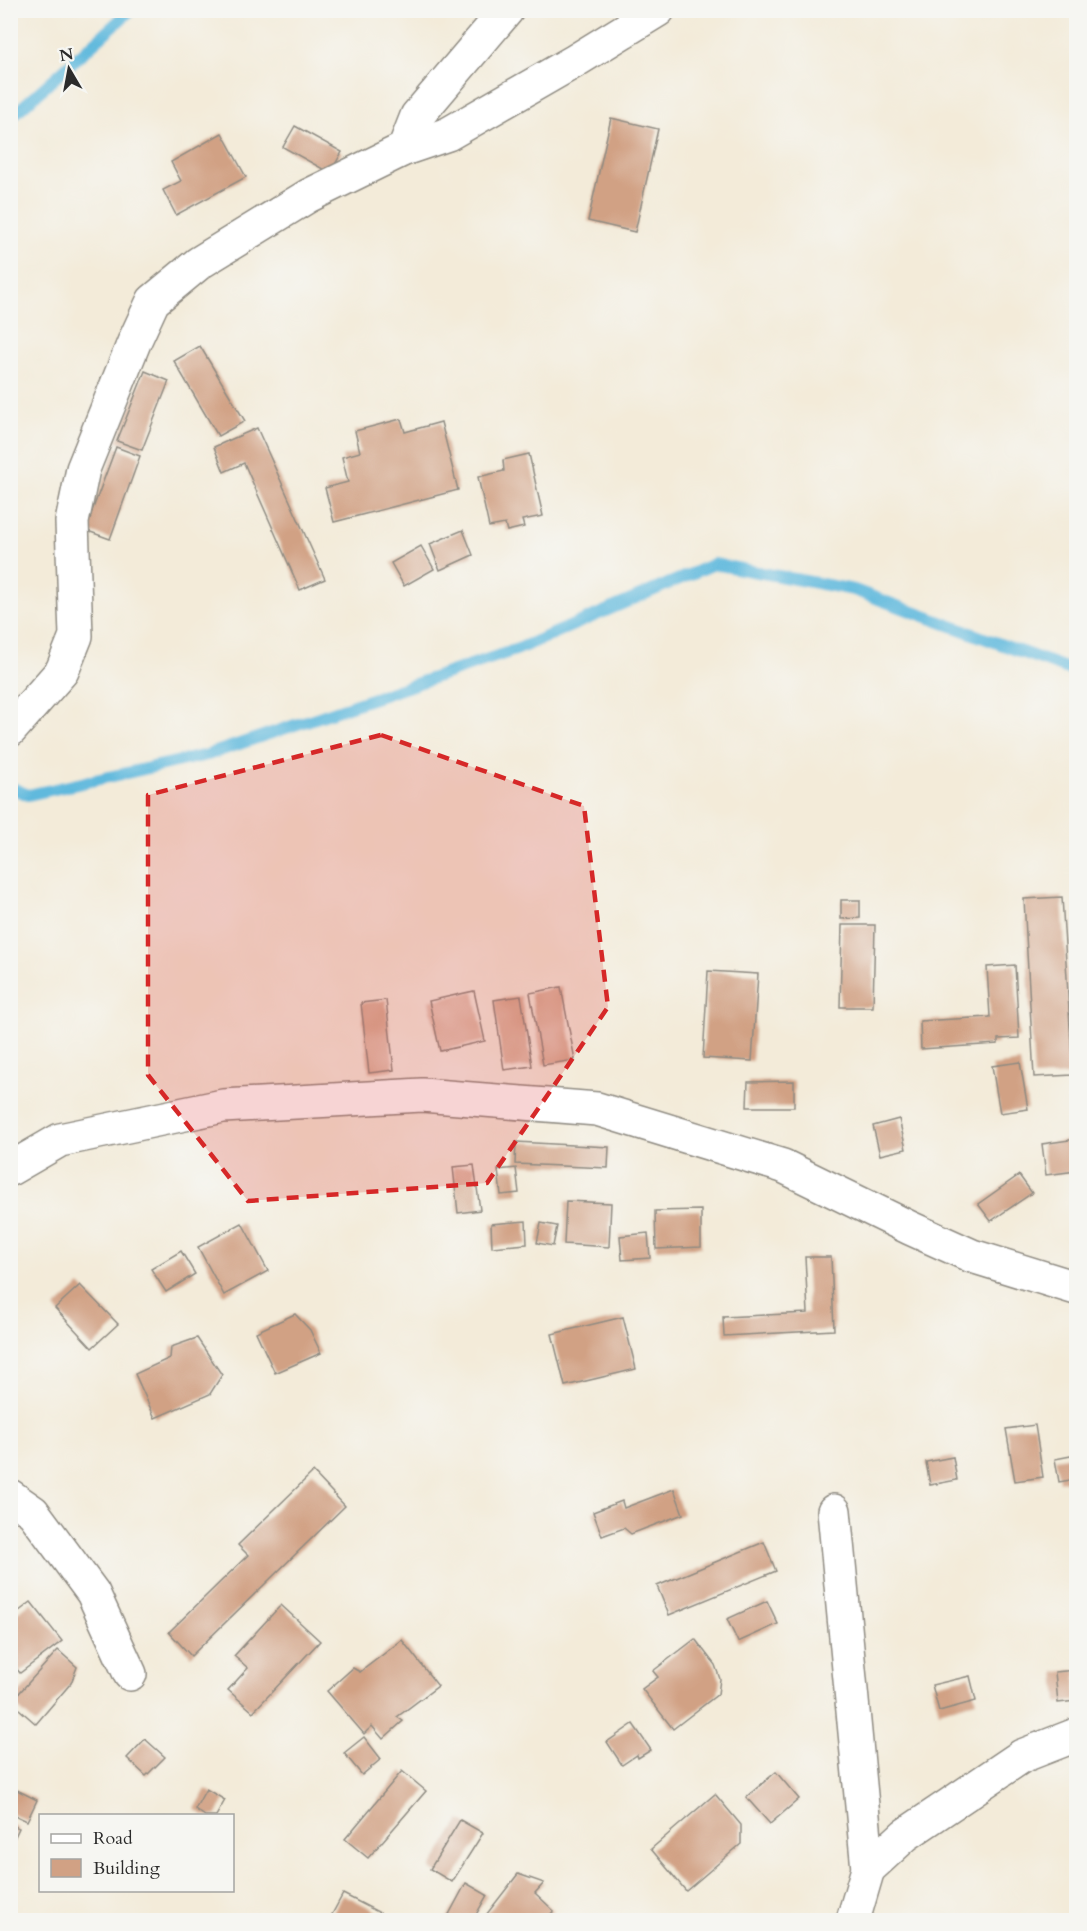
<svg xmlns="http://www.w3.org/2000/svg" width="1087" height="1931" font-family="Cardo,serif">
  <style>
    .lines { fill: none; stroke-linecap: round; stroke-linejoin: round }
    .stream { stroke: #60b9dd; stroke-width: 12 }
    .building { fill: #d1a184 }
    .minor-casing { stroke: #8f8b82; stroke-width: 36 }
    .minor { stroke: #fff; stroke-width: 33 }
    .marked { fill: #d62828; fill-opacity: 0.2; stroke: #d62828; stroke-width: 4.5; stroke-dasharray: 12 8; stroke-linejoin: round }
  </style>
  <rect width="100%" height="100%" fill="#f6f6f2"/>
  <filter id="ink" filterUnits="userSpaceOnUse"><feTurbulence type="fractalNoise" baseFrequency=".0167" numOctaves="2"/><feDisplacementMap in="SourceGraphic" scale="12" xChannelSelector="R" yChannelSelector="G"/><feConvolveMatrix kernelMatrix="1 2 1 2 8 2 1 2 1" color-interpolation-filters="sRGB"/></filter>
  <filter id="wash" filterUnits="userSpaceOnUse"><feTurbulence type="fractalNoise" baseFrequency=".008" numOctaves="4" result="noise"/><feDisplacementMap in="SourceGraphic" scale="24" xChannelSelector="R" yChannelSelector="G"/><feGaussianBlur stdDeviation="1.35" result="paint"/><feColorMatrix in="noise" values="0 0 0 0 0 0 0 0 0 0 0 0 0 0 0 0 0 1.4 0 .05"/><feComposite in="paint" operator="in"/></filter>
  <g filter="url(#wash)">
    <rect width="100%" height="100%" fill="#f3ebd9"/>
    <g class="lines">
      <g class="stream">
        <path d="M 10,118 L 131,10"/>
        <path d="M 10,787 L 28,795 L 207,755 L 518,649 L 714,564 L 854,590 L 1076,672"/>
      </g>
    </g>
    <g id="blocks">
      <g class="building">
        <path d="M 611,118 L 658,129 L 635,232 L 588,221 Z"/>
        <path d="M 295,126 L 342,152 L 330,173 L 283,147 Z"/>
        <path d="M 222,133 L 246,177 L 176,215 L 163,190 L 181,181 L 171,162 Z"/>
        <path d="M 200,346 L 245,421 L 218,436 L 174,361 Z"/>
        <path d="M 145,371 L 169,381 L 142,450 L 117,441 Z"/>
        <path d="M 401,419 L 405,432 L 441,422 L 458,490 L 334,522 L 325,488 L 348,482 L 342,457 L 360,452 L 355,431 Z"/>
        <path d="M 257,428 L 325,579 L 300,590 L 244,463 L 224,472 L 214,447 Z"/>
        <path d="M 116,447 L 140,456 L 110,539 L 85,530 Z"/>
        <path d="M 529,454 L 543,516 L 522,520 L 524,527 L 507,531 L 505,524 L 489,527 L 478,477 L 504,471 L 503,460 Z"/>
        <path d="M 463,530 L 473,555 L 440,570 L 430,544 Z"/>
        <path d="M 421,546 L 434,569 L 404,586 L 391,563 Z"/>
        <path d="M 1062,897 L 1073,1075 L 1034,1077 L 1024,899 Z"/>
        <path d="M 841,900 L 860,900 L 860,918 L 841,919 Z"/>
        <path d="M 842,925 L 875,925 L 873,1007 L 840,1007 Z"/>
        <path d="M 1015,965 L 1019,1038 L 998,1039 L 998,1044 L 921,1049 L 920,1021 L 990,1017 L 987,967 Z"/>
        <path d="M 708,971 L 758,974 L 752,1061 L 703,1058 Z"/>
        <path d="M 561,987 L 575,1060 L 543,1065 L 530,993 Z"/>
        <path d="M 474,991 L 485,1041 L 440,1051 L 429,1001 Z"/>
        <path d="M 521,996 L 532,1066 L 504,1070 L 494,1000 Z"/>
        <path d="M 386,1000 L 394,1070 L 369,1073 L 361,1003 Z"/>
        <path d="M 1020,1062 L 1028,1109 L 1000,1113 L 992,1066 Z"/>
        <path d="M 794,1081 L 794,1107 L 747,1107 L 748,1082 Z"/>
        <path d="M 899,1119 L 906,1149 L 880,1155 L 873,1126 Z"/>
        <path d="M 1076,1139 L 1076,1171 L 1046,1175 L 1042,1144 Z"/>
        <path d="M 516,1142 L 609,1147 L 608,1168 L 515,1164 Z"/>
        <path d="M 474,1165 L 480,1210 L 458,1213 L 453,1167 Z"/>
        <path d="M 516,1168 L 519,1193 L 501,1195 L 498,1170 Z"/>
        <path d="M 1019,1175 L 1032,1193 L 991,1221 L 978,1204 Z"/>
        <path d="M 566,1201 L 611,1203 L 609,1247 L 564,1244 Z"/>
        <path d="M 701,1210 L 701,1247 L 656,1249 L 655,1211 Z"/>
        <path d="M 526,1221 L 527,1244 L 492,1247 L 491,1224 Z"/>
        <path d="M 242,1223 L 268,1271 L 224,1295 L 198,1247 Z"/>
        <path d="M 541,1223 L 557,1226 L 553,1246 L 537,1243 Z"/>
        <path d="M 648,1233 L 650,1258 L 622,1260 L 620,1236 Z"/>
        <path d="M 181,1251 L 195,1274 L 166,1292 L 151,1269 Z"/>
        <path d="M 805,1257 L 831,1257 L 834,1330 L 724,1336 L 723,1317 L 808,1313 Z"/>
        <path d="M 80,1285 L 118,1324 L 92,1348 L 55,1308 Z"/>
        <path d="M 295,1314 L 310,1330 L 321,1353 L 275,1373 L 256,1332 Z"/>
        <path d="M 623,1317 L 636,1369 L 565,1386 L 552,1334 Z"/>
        <path d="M 197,1338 L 222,1375 L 210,1394 L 155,1418 L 135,1374 L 170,1358 L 171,1347 Z"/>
        <path d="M 1035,1425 L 1043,1477 L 1015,1481 L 1006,1429 Z"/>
        <path d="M 1076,1455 L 1076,1479 L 1059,1482 L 1055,1459 Z"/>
        <path d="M 953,1457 L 957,1480 L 930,1485 L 926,1462 Z"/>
        <path d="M 313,1472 L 345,1506 L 191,1656 L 169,1632 L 248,1555 L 238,1545 Z"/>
        <path d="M 674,1489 L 683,1514 L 631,1534 L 624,1528 L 602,1536 L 593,1512 L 622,1501 L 624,1508 Z"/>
        <path d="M 764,1542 L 776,1571 L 669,1615 L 657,1586 Z"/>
        <path d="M 767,1601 L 778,1624 L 738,1642 L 727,1619 Z"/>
        <path d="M 31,1602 L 62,1641 L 20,1673 L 10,1661 L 10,1618 Z"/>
        <path d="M 281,1605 L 320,1641 L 253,1712 L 228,1690 L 248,1668 L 234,1656 Z"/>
        <path d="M 695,1639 L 715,1665 L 720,1679 L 718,1694 L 673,1729 L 642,1689 L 658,1677 L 653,1671 Z"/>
        <path d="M 402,1640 L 438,1686 L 397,1717 L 403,1721 L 383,1739 L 372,1726 L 364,1734 L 327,1691 L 353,1668 L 360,1672 Z"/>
        <path d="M 58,1650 L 77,1667 L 71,1683 L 36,1724 L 11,1702 Z"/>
        <path d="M 1076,1670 L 1076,1701 L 1058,1703 L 1055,1672 Z"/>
        <path d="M 970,1676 L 976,1701 L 939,1711 L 932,1685 Z"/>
        <path d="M 633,1724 L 651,1750 L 638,1758 L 637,1755 L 622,1765 L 607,1742 Z"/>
        <path d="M 364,1737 L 381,1759 L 362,1775 L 344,1753 Z"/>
        <path d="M 145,1739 L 165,1757 L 146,1776 L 127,1758 Z"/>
        <path d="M 402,1771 L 426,1791 L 368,1858 L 345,1839 Z"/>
        <path d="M 776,1772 L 799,1799 L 770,1824 L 746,1797 Z"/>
        <path d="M 13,1788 L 37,1800 L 27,1821 L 10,1813 L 10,1793 Z"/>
        <path d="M 206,1789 L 225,1800 L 216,1816 L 205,1816 L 195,1809 Z"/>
        <path d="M 715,1794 L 741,1825 L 741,1844 L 686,1891 L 651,1849 Z"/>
        <path d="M 460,1820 L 483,1833 L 452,1882 L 430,1869 Z"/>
        <path d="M 10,1824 L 19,1828 L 10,1847 Z"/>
        <path d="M 518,1874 L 544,1883 L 535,1893 L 554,1911 L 544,1920 L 526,1914 L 521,1920 L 493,1920 L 486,1915 Z"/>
        <path d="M 466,1883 L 487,1895 L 473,1920 L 446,1920 Z"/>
        <path d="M 343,1894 L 384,1915 L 381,1920 L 329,1920 Z"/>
      </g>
    </g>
  </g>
  <g filter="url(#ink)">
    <use href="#blocks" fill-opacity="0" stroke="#8f8b82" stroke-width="1.5"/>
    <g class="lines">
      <g class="minor-casing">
        <g id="minor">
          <path d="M 404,149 L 417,116 L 507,10"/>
          <path d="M 10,730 L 62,671 L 76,636 L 72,522 L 83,469 L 135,340 L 153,301 L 199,263 L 308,196 L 404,149 L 448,134 L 575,61 L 658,10"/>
          <path d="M 10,1169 L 60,1140 L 223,1106 L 422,1095 L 597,1109 L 783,1166 L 910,1228 L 972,1256 L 1076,1288"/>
          <path d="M 10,1496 L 33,1512 L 93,1593 L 130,1674"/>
          <path d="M 834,1511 L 868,1869 L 853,1920"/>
          <path d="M 868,1869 L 905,1835 L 1022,1756 L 1076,1735"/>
        </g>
      </g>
      <use href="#minor" class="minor"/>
    </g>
  </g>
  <path class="marked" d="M 381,735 L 584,806 L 608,1007 L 487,1183 L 248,1201 L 148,1075 L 148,795 Z"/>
  <rect width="1087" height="1931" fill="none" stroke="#f6f6f2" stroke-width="36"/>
  <rect x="39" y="1814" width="195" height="78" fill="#f6f6f2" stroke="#a5a5a2" stroke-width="1.5"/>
  <rect x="51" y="1834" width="30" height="9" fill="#ffffff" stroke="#a5a5a2" stroke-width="1.5"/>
  <text x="93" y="1844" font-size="18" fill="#2b2b2b">Road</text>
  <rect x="51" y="1859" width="30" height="18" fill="#d1a184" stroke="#a5a5a2" stroke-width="1.5"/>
  <text x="93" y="1874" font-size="18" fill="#2b2b2b">Building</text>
  <g transform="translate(69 69) rotate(350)" stroke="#f6f6f2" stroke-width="4.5" paint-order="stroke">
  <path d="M0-4.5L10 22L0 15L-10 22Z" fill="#2b2b2b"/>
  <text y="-9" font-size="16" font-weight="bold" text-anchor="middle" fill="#2b2b2b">N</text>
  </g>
</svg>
